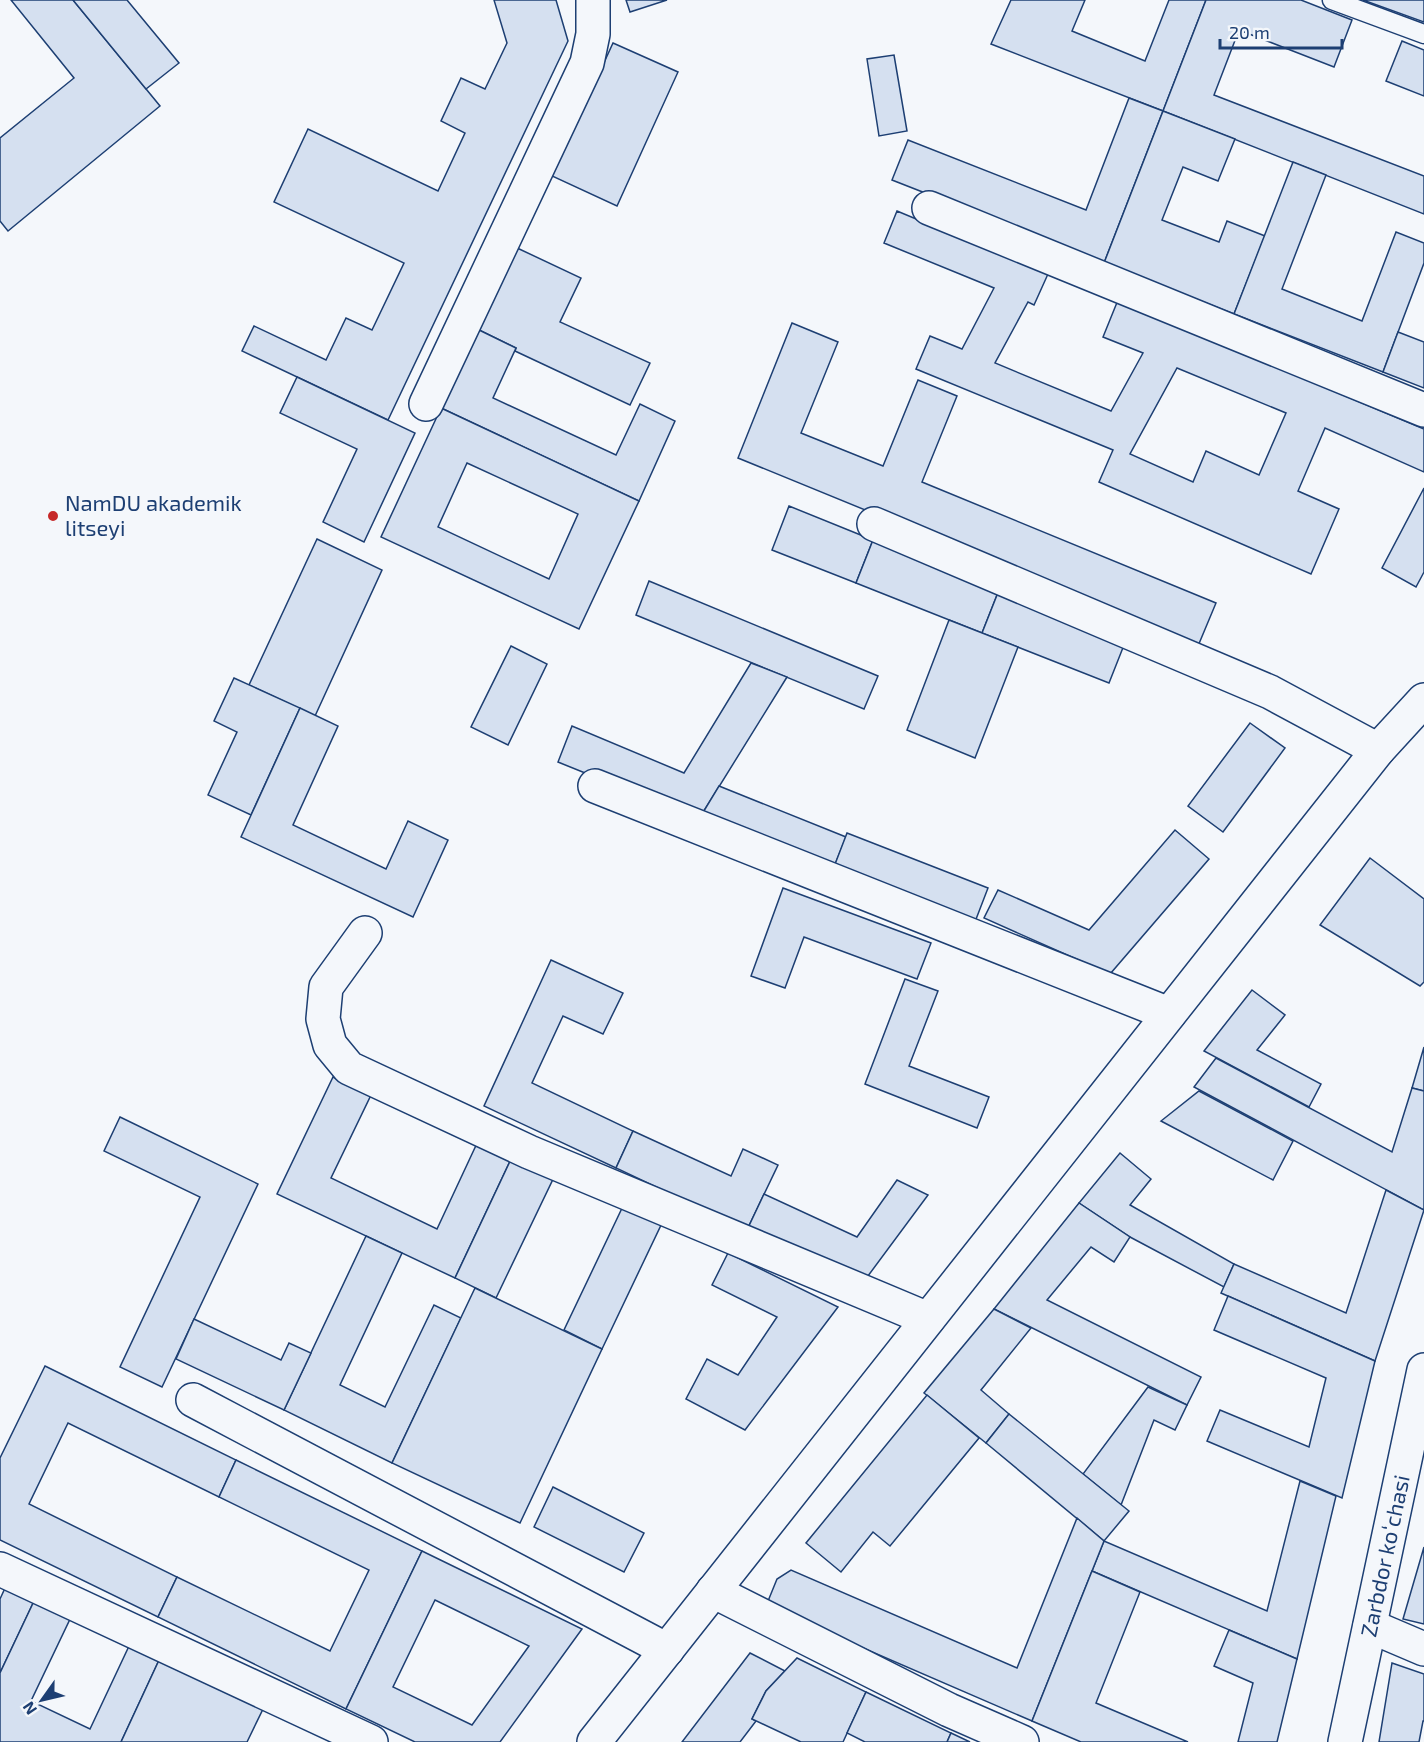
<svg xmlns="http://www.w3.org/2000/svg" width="1424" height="1742" font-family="'Exo 2',sans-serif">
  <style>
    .building { fill: #d5e0f0; stroke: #1d3f73; stroke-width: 1.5; fill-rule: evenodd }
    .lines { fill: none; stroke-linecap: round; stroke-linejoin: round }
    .service-casing { stroke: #1d3f73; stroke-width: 21 }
    .minor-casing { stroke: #1d3f73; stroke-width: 36 }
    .tertiary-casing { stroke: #1d3f73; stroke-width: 36 }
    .secondary-casing { stroke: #1d3f73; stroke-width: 36 }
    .service { stroke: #f4f7fb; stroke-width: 18 }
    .minor { stroke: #f4f7fb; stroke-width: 33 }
    .tertiary { stroke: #f4f7fb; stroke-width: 33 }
    .secondary { stroke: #f4f7fb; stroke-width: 33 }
    .poi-dot { fill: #c62828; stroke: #f4f7fb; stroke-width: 2 }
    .labels { text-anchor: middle; stroke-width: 4.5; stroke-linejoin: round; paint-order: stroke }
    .poi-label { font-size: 22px; fill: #1d3f73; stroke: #f4f7fb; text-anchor: start }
    .street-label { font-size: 22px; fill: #1d3f73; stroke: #f4f7fb }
  </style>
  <rect width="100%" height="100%" fill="#f4f7fb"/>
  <g class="building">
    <path d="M 11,0 L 73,0 L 160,106 L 8,231 L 0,221 L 0,138 L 74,78 Z"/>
    <path d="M 73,0 L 127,0 L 179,63 L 146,89 Z"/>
    <path d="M 494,0 L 556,0 L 568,41 L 388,420 L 242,351 L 254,326 L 326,360 L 346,318 L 372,330 L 404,263 L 274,202 L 308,129 L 438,191 L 465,133 L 441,121 L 461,78 L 485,89 L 507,43 Z"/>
    <path d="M 626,0 L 667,0 L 630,12 Z"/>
    <path d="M 1011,0 L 1085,0 L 1072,31 L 1145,61 L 1169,0 L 1206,0 L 1163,111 L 991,44 Z"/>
    <path d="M 1206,0 L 1301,0 L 1352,20 L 1334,67 L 1239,30 L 1214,95 L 1424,176 L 1424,214 L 1163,111 Z"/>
    <path d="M 1363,0 L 1424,0 L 1424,22 Z"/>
    <path d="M 1402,41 L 1424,50 L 1424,96 L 1386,81 Z"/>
    <path d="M 613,43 L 678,72 L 617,206 L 552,176 Z"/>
    <path d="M 894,55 L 907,131 L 879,136 L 867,59 Z"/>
    <path d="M 1129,98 L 1163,111 L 1104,263 L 892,180 L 908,140 L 1086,210 Z"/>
    <path d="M 1163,111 L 1235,139 L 1218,181 L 1183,167 L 1162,220 L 1219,242 L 1227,221 L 1265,236 L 1234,314 L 1104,263 Z"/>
    <path d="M 1293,162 L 1326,175 L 1282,289 L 1362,321 L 1396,232 L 1424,243 L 1424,263 L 1383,372 L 1234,314 Z"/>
    <path d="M 897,211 L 1048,274 L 1034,305 L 1028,302 L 995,363 L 1111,411 L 1143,353 L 1103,337 L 1118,300 L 1424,429 L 1424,472 L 1325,428 L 1298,491 L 1339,509 L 1311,574 L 1099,482 L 1113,450 L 916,369 L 930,336 L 962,349 L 994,288 L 884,243 ZM 1177,368 L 1286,413 L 1259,475 L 1206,451 L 1193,482 L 1130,454 Z"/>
    <path d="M 515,247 L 581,278 L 560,322 L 650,363 L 630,405 L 515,351 L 516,348 L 477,329 Z"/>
    <path d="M 792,323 L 838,342 L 801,433 L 883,466 L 918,380 L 957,396 L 922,482 L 1216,603 L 1198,646 L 738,458 Z"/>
    <path d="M 477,329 L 516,348 L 493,398 L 616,455 L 640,404 L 675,421 L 639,501 L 441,408 Z"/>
    <path d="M 1398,332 L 1424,342 L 1424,388 L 1383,372 Z"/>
    <path d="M 297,377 L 415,433 L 364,542 L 323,522 L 357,449 L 280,413 Z"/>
    <path d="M 441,408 L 639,501 L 579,629 L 381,537 ZM 467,463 L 578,514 L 549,579 L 438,527 Z"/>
    <path d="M 1424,488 L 1424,572 L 1416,587 L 1382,568 Z"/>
    <path d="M 789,506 L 873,540 L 856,583 L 772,550 Z"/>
    <path d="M 317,539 L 382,570 L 315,716 L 249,685 Z"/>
    <path d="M 873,540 L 999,590 L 982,633 L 856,583 Z"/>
    <path d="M 649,581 L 878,676 L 864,709 L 636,615 Z"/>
    <path d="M 999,590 L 1126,640 L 1109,683 L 982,633 Z"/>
    <path d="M 949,620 L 1018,647 L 975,758 L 907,730 Z"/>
    <path d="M 511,646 L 547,664 L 508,745 L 471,727 Z"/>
    <path d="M 751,663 L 787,677 L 699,819 L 558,762 L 572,726 L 684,773 Z"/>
    <path d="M 234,678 L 300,708 L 251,815 L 208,795 L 237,732 L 214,721 Z"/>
    <path d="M 300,708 L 338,726 L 293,825 L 386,869 L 408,821 L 448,840 L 413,917 L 241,837 Z"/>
    <path d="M 1250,723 L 1285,748 L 1223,832 L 1188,806 Z"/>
    <path d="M 719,786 L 846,837 L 832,872 L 699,819 Z"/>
    <path d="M 1175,830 L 1209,859 L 1110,974 L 984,918 L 998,890 L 1089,930 Z"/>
    <path d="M 847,833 L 988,888 L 973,927 L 832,872 Z"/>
    <path d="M 1370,858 L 1424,899 L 1424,982 L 1420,986 L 1320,925 Z"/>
    <path d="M 783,888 L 931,943 L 917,979 L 804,937 L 785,988 L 751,976 Z"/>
    <path d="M 551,960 L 623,993 L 603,1034 L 563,1016 L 532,1083 L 633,1131 L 616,1168 L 484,1106 Z"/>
    <path d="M 905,979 L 938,991 L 909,1066 L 989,1097 L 977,1128 L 865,1084 Z"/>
    <path d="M 1252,990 L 1285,1015 L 1257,1050 L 1321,1084 L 1309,1107 L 1204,1051 Z"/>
    <path d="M 1424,1047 L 1424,1091 L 1412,1088 Z"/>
    <path d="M 1216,1058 L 1392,1152 L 1412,1088 L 1424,1091 L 1424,1210 L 1194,1087 Z"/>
    <path d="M 333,1077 L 371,1095 L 331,1178 L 437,1229 L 479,1139 L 513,1155 L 455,1278 L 277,1194 Z"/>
    <path d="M 1199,1091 L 1293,1141 L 1273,1180 L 1161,1121 Z"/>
    <path d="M 120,1117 L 258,1184 L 162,1387 L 120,1367 L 200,1197 L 104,1151 Z"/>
    <path d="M 633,1131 L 731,1176 L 743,1149 L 778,1165 L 747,1230 L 616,1168 Z"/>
    <path d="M 1120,1153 L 1151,1179 L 1130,1205 L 1234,1264 L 1224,1287 L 1130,1237 L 1079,1203 Z"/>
    <path d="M 513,1155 L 555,1175 L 496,1298 L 455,1278 Z"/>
    <path d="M 897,1180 L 928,1195 L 862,1284 L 747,1230 L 764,1194 L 857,1237 Z"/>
    <path d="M 1386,1190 L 1424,1210 L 1375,1361 L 1221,1293 L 1234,1264 L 1346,1313 Z"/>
    <path d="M 1079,1203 L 1130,1237 L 1114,1262 L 1091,1247 L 1047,1300 L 1201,1377 L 1187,1405 L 994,1309 Z"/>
    <path d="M 624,1204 L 662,1223 L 602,1349 L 564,1330 Z"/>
    <path d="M 366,1236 L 402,1253 L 340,1385 L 385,1407 L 434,1305 L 461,1318 L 392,1463 L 284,1410 Z"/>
    <path d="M 728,1253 L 838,1307 L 745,1430 L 686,1399 L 707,1359 L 738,1375 L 777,1317 L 712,1285 Z"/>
    <path d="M 475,1288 L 602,1349 L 520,1523 L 392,1463 Z"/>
    <path d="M 1228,1296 L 1375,1361 L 1342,1498 L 1207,1441 L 1220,1410 L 1309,1447 L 1326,1378 L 1214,1330 Z"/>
    <path d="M 994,1309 L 1031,1328 L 981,1390 L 1009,1414 L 986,1443 L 924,1393 Z"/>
    <path d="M 194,1319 L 281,1360 L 289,1343 L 311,1353 L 284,1410 L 176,1359 Z"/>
    <path d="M 45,1366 L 236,1460 L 219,1497 L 68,1423 L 29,1504 L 177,1577 L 158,1617 L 0,1540 L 0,1458 Z"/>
    <path d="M 1148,1387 L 1187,1405 L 1175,1430 L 1154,1420 L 1121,1505 L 1083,1474 Z"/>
    <path d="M 927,1395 L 979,1438 L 890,1546 L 873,1532 L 841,1572 L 806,1543 Z"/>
    <path d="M 1009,1414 L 1129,1511 L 1104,1541 L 986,1443 Z"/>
    <path d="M 236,1460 L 422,1551 L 346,1709 L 158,1617 L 177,1577 L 330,1651 L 369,1570 L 219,1497 Z"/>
    <path d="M 1300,1481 L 1336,1496 L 1297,1659 L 1092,1571 L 1104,1541 L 1267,1611 Z"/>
    <path d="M 553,1487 L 644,1533 L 624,1572 L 534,1527 Z"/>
    <path d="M 1077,1518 L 1104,1541 L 1032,1721 L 766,1606 L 777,1579 L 791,1570 L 1017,1668 Z"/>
    <path d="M 1424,1547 L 1424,1624 L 1403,1619 Z"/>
    <path d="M 422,1551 L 582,1629 L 500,1742 L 415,1742 L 346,1709 ZM 435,1600 L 529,1646 L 472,1725 L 393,1687 Z"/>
    <path d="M 1092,1571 L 1140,1592 L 1096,1703 L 1188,1742 L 1081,1742 L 1032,1721 Z"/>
    <path d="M 6,1586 L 35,1599 L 0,1673 L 0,1599 Z"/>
    <path d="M 35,1599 L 71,1617 L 31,1701 L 90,1729 L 130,1644 L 160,1658 L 121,1742 L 0,1742 L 0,1673 Z"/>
    <path d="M 1229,1630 L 1297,1659 L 1277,1742 L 1238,1742 L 1253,1683 L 1214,1666 Z"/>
    <path d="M 750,1653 L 785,1671 L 766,1691 L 752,1719 L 756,1721 L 740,1742 L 682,1742 Z"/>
    <path d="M 160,1658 L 264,1707 L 247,1742 L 121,1742 Z"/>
    <path d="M 797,1658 L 866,1692 L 843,1742 L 801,1742 L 752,1719 L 766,1691 Z"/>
    <path d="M 1392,1663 L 1424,1674 L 1424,1721 L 1423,1721 L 1419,1742 L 1379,1742 Z"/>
    <path d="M 866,1692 L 951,1733 L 947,1742 L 865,1742 L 847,1733 Z"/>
    <path d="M 951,1733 L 970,1742 L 947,1742 Z"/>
  </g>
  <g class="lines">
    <g class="service-casing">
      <path id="service" d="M 1332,0 L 1424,34"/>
    </g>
    <g class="minor-casing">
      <g id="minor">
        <path d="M 929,208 L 1424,410"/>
        <path d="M 426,404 L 587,63 L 593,34 L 593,0"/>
        <path d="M 874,524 L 1270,692 L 1378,750"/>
        <path d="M 595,786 L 1169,1014"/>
        <path d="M 365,933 L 326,987 L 323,1019 L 330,1045 L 349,1068 L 529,1152 L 928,1319"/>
        <path d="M 193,1400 L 667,1650"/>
        <path d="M 0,1569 L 371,1742"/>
        <path d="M 713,1591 L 949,1710 L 1022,1742"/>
        <path d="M 1370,1626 L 1424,1649"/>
      </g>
    </g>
    <g class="tertiary-casing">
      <path id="tertiary" d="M 1345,1742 L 1424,1370"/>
    </g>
    <g class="secondary-casing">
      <path id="secondary" d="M 594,1742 L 1378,750 L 1424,700"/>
    </g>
    <use href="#service" class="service"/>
    <use href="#minor" class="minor"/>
    <use href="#tertiary" class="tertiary"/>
    <use href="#secondary" class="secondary"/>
  </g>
  <circle class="poi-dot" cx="53" cy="516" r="6"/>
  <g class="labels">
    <g class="poi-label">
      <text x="65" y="511">NamDU akademik<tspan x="65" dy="25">litseyi</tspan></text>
    </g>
    <g class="street-label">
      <text transform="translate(1385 1556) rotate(-78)" y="8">Zarbdor koʻchasi</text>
    </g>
  </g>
  <g transform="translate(42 1700) rotate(236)" stroke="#f4f7fb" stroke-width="4.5" paint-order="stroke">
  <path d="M0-4.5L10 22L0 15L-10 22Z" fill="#1d3f73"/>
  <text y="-9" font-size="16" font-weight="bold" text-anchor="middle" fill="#1d3f73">N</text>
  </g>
  <path d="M1220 39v9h122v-9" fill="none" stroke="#1d3f73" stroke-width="3"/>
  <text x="1229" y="39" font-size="18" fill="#1d3f73" stroke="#f4f7fb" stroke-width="4.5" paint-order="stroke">20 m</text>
</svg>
